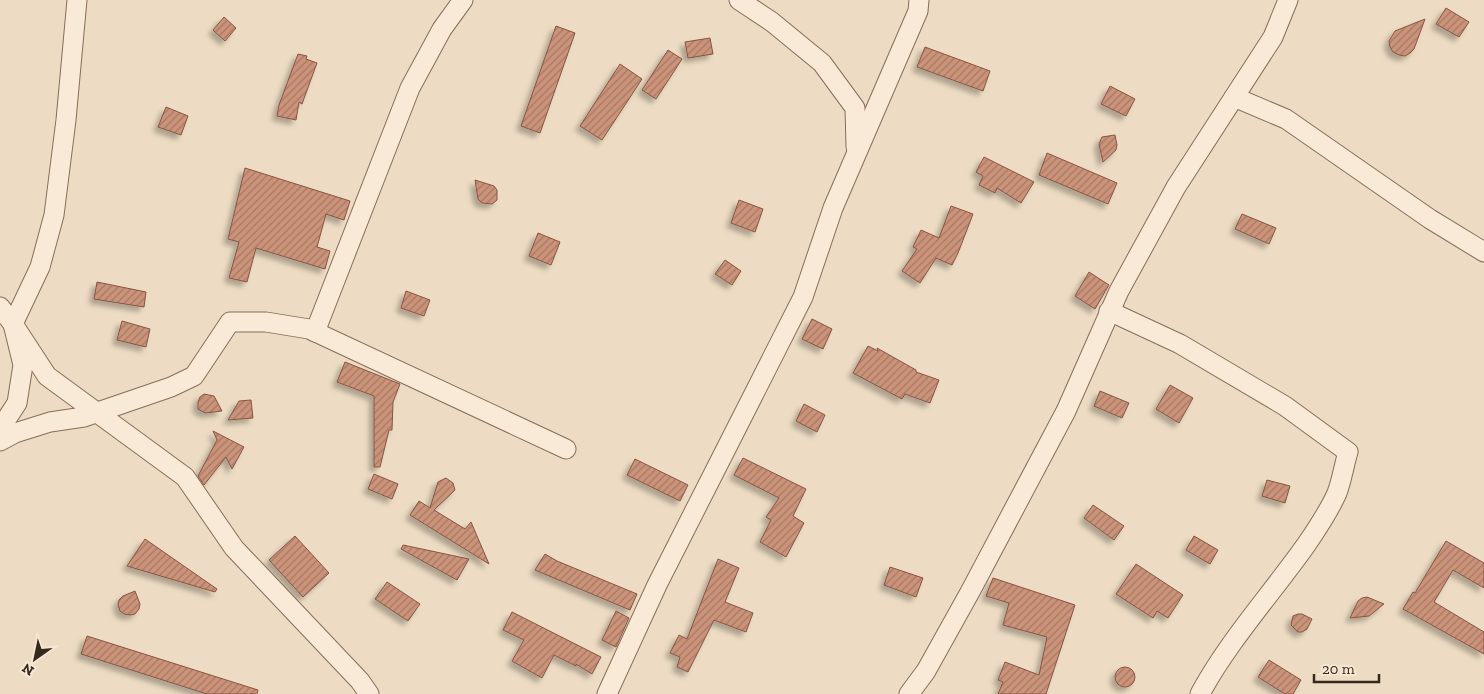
<svg xmlns="http://www.w3.org/2000/svg" width="1484" height="694" font-family="'Zilla Slab',serif">
  <style>
    .building { fill: url(#building-hatch); stroke: #865541; filter: url(#shadow) }
    .lines { fill: none; stroke-linecap: round; stroke-linejoin: round }
    .street-casing { stroke: #876d5a; stroke-width: 21 }
    .street { stroke: #f8ead6; stroke-width: 19 }
  </style>
  <defs>
    <pattern id="building-hatch" width="6" height="6" patternUnits="userSpaceOnUse" patternTransform="scale(1.25)"><rect width="6" height="6" fill="#cb937a"/><path d="M-1 1l2-2M0 6l6-6M5 7l2-2" fill="none" stroke="#a67863"/></pattern>
    <filter id="shadow"><feDropShadow dx="-4.5" dy="4.5" stdDeviation="2.5" flood-color="#0004"/></filter>
  </defs>
  <rect width="100%" height="100%" fill="#eddcc3"/>
  <g class="building">
    <path d="M 1446,8 L 1469,22 L 1459,37 L 1436,24 Z"/>
    <path d="M 224,17 L 236,28 L 225,41 L 213,30 Z"/>
    <path d="M 1425,19 L 1414,49 L 1410,53 L 1405,56 L 1399,55 L 1393,52 L 1390,47 L 1389,41 L 1395,31 Z"/>
    <path d="M 556,26 L 575,33 L 540,133 L 521,126 Z"/>
    <path d="M 710,38 L 713,54 L 688,58 L 685,42 Z"/>
    <path d="M 925,47 L 990,71 L 983,91 L 917,67 Z"/>
    <path d="M 668,50 L 682,59 L 656,99 L 642,90 Z"/>
    <path d="M 298,54 L 307,56 L 306,59 L 317,63 L 302,104 L 299,102 L 296,120 L 277,116 L 279,105 Z"/>
    <path d="M 620,64 L 642,79 L 602,140 L 580,126 Z"/>
    <path d="M 1110,86 L 1135,99 L 1126,116 L 1101,104 Z"/>
    <path d="M 166,107 L 188,116 L 181,135 L 158,127 Z"/>
    <path d="M 1115,135 L 1117,145 L 1116,150 L 1103,162 L 1099,144 L 1102,137 Z"/>
    <path d="M 1047,153 L 1117,183 L 1108,204 L 1039,175 Z"/>
    <path d="M 984,157 L 1034,182 L 1021,203 L 997,188 L 995,193 L 979,185 L 983,176 L 976,172 Z"/>
    <path d="M 245,168 L 350,201 L 344,220 L 326,214 L 317,247 L 330,251 L 325,269 L 256,248 L 247,282 L 229,278 L 239,242 L 228,239 Z"/>
    <path d="M 475,180 L 494,186 L 497,190 L 497,200 L 492,204 L 482,203 L 478,199 Z"/>
    <path d="M 739,200 L 763,209 L 755,232 L 731,223 Z"/>
    <path d="M 951,206 L 973,214 L 958,253 L 952,265 L 936,258 L 920,283 L 902,271 L 917,249 L 913,247 L 921,230 L 939,238 Z"/>
    <path d="M 1242,214 L 1276,228 L 1269,244 L 1235,229 Z"/>
    <path d="M 538,233 L 560,242 L 551,265 L 529,256 Z"/>
    <path d="M 725,260 L 741,271 L 732,285 L 715,274 Z"/>
    <path d="M 1089,272 L 1109,285 L 1095,309 L 1075,296 Z"/>
    <path d="M 97,282 L 146,292 L 144,307 L 94,299 Z"/>
    <path d="M 406,291 L 430,300 L 424,316 L 401,308 Z"/>
    <path d="M 812,319 L 832,329 L 823,349 L 802,339 Z"/>
    <path d="M 122,321 L 150,329 L 146,347 L 117,340 Z"/>
    <path d="M 868,346 L 878,351 L 877,348 L 916,370 L 916,372 L 939,380 L 930,403 L 905,394 L 902,399 L 853,373 Z"/>
    <path d="M 345,362 L 400,384 L 393,402 L 392,430 L 389,430 L 380,467 L 374,467 L 374,396 L 337,382 Z"/>
    <path d="M 1170,385 L 1193,398 L 1179,423 L 1156,409 Z"/>
    <path d="M 1100,391 L 1129,403 L 1122,418 L 1094,406 Z"/>
    <path d="M 204,394 L 214,396 L 222,411 L 205,413 L 198,409 L 198,402 L 200,397 Z"/>
    <path d="M 251,400 L 253,418 L 228,420 L 239,401 Z"/>
    <path d="M 804,404 L 825,415 L 817,432 L 796,421 Z"/>
    <path d="M 213,431 L 244,447 L 232,469 L 226,457 L 204,485 L 198,476 L 217,440 Z"/>
    <path d="M 743,458 L 806,489 L 793,516 L 804,523 L 786,557 L 760,542 L 771,520 L 766,517 L 779,498 L 734,475 Z"/>
    <path d="M 635,459 L 688,485 L 680,501 L 627,475 Z"/>
    <path d="M 374,474 L 398,484 L 392,499 L 368,489 Z"/>
    <path d="M 446,478 L 453,483 L 455,490 L 434,510 L 465,529 L 471,522 L 489,564 L 410,515 L 419,501 L 430,508 L 438,482 Z"/>
    <path d="M 1267,480 L 1290,486 L 1285,503 L 1262,496 Z"/>
    <path d="M 1093,505 L 1124,526 L 1114,540 L 1084,518 Z"/>
    <path d="M 295,536 L 329,573 L 303,597 L 269,560 Z"/>
    <path d="M 1194,536 L 1218,550 L 1210,564 L 1186,550 Z"/>
    <path d="M 145,539 L 217,589 L 215,592 L 127,566 Z"/>
    <path d="M 1446,541 L 1484,563 L 1484,588 L 1453,570 L 1434,602 L 1484,632 L 1484,654 L 1403,609 L 1413,592 L 1415,593 Z"/>
    <path d="M 403,545 L 469,559 L 457,580 L 401,549 Z"/>
    <path d="M 545,554 L 557,561 L 637,594 L 630,610 L 535,570 Z"/>
    <path d="M 718,559 L 739,568 L 725,602 L 753,613 L 746,632 L 714,620 L 688,672 L 677,667 L 680,657 L 670,653 L 679,635 L 687,639 Z"/>
    <path d="M 1136,564 L 1183,595 L 1168,618 L 1157,611 L 1153,618 L 1116,594 Z"/>
    <path d="M 890,567 L 923,578 L 916,597 L 884,585 Z"/>
    <path d="M 993,578 L 1075,605 L 1046,694 L 998,694 L 1003,682 L 998,680 L 1005,662 L 1039,675 L 1047,637 L 1003,625 L 1009,603 L 986,596 Z"/>
    <path d="M 387,582 L 420,604 L 408,621 L 375,599 Z"/>
    <path d="M 135,591 L 140,604 L 139,609 L 135,614 L 130,615 L 124,614 L 120,611 L 118,605 L 119,600 L 123,596 Z"/>
    <path d="M 1367,597 L 1384,604 L 1369,616 L 1350,618 L 1358,601 L 1362,598 Z"/>
    <path d="M 616,611 L 629,618 L 616,647 L 602,640 Z"/>
    <path d="M 512,612 L 601,657 L 592,674 L 576,664 L 576,666 L 554,655 L 542,678 L 512,661 L 524,640 L 503,630 Z"/>
    <path d="M 1298,614 L 1302,614 L 1312,619 L 1307,629 L 1302,632 L 1298,632 L 1291,625 L 1293,616 Z"/>
    <path d="M 87,636 L 258,690 L 257,694 L 207,694 L 81,654 Z"/>
    <path d="M 1269,660 L 1301,680 L 1293,694 L 1285,694 L 1258,677 Z"/>
    <circle cx="1125" cy="677" r="10"/>
  </g>
  <g class="lines">
    <g class="street-casing">
      <g id="street">
        <path d="M 739,0 L 772,22 L 822,63 L 855,108 L 856,147"/>
        <path d="M 1234,97 L 1286,119 L 1430,219 L 1484,252"/>
        <path d="M 0,307 L 13,324 L 47,376 L 185,477 L 234,548 L 360,681 L 369,694"/>
        <path d="M 1109,311 L 1180,344 L 1285,406 L 1348,452 C 1344,465 1342,480 1337,493 C 1329,511 1317,529 1306,545 C 1272,593 1227,643 1200,694"/>
        <path d="M 315,332 L 410,88 L 442,29 L 463,0"/>
        <path d="M 0,429 L 17,403 L 23,365 L 13,324 L 40,267 L 54,215 L 66,120 L 77,0"/>
        <path d="M 0,441 L 15,433 L 50,422 L 84,417 L 98,412 L 171,387 L 194,376 L 230,322 L 266,322 L 309,329 L 566,449"/>
        <path d="M 607,694 L 657,585 L 803,297 L 833,208 L 918,11 L 919,0"/>
        <path d="M 909,694 L 926,671 L 970,592 L 1066,411 L 1119,291 L 1176,187 L 1273,37 L 1288,0"/>
      </g>
    </g>
    <use href="#street" class="street"/>
  </g>
  <g transform="translate(35 659) rotate(213)" stroke="#f5e7d3" stroke-width="4" paint-order="stroke">
  <path d="M0-4L9 19L0 12L-9 19Z" fill="#37281e"/>
  <text y="-8" font-size="14" font-weight="bold" text-anchor="middle" fill="#37281e">N</text>
  </g>
  <path d="M1314 674v8h65v-8" fill="none" stroke="#37281e" stroke-width="2.5"/>
  <text x="1322" y="674" font-size="15" fill="#37281e" stroke="#f5e7d3" stroke-width="4" paint-order="stroke">20 m</text>
</svg>
